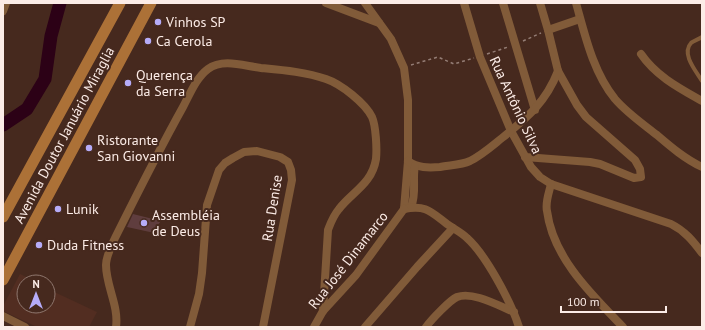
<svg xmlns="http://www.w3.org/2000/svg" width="705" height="330" font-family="'PT Sans',sans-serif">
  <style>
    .built { fill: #522d21 }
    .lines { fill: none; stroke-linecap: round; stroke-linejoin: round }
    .river { stroke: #2c0116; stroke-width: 13 }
    .building { fill: #5f3d3e }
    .path { stroke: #947d75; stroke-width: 1.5; stroke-dasharray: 3 3; stroke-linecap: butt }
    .service { stroke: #815b39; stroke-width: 4 }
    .minor { stroke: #815b39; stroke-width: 8 }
    .secondary { stroke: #ac7137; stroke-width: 11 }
    .poi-dot { fill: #b6acf8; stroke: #46291e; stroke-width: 1.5 }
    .labels { text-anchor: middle; stroke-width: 4; stroke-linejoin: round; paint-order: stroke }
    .poi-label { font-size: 14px; fill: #fcece7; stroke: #46291e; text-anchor: start }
    .street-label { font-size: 14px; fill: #fcece7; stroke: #46291e }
  </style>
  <rect width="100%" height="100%" fill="#46291e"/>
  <path class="built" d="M 20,274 L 36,282 L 24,282 L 24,306 L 48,306 L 48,289 L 97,312 L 89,327 L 37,327 L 3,311 L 3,306 Z"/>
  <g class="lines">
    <path class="river" d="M 3,125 L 27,109 L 45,79 L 51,36 L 60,3"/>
  </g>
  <path class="building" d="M 133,214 L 161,221 L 157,226 L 159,234 L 127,227 Z"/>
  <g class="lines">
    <g class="path">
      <path d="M 523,41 L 541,33"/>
      <path d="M 487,54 L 508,47"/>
      <path d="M 411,65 L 438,57 L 454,64 L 474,58"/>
    </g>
    <path class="service" d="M 702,37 C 699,39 693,41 691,43 C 681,54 696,71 702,81"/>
    <g class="minor">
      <path d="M 326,3 L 379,23"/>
      <path d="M 365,3 L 391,39 L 404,68 L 408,100 L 408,161 L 404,209"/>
      <path d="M 464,3 L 480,57 L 511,131 L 531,167 L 540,177 L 551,184 L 671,224 C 685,231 693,241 702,253"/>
      <path d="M 503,3 L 535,110"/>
      <path d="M 576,3 C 585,35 593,72 615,99 C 627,113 643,124 657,135 C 671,147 685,159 702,167"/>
      <path d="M 3,11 L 6,3"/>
      <path d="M 548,30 L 580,19"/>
      <path d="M 641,54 C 656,76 679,88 702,101"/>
      <path d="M 525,157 L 590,162 L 600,164 L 634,178 L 641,177 L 640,169 L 635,160 L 586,117 L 577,105 L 558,71 L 548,30 L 540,3"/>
      <path d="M 408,161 C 418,168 428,168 440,167 C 450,165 461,165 470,161 C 482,155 492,146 502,138 C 528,117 546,102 558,71"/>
      <path d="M 551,184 C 549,193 545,202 547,211 C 553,258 592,295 623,327"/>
      <path d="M 411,207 C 417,193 412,180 415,166"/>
      <path d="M 404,209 C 426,205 430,211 447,224 C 454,229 461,232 467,238 C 486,255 511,302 519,327"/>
      <path d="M 3,316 L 25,327"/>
      <path d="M 116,327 C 119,306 106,286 106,265 C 106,256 111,247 115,238 C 137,194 159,150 183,107 C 190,94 196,78 208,69 C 223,58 244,66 261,68 C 282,70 306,72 326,79 C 341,84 365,103 372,117 C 376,126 377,149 376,159 C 372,184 352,192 339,209 C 333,216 331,222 328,230 L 323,311"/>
      <path d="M 190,327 L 199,294 L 202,273 L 207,205 L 219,170 L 225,163 L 233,158 L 244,152 L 257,151 L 280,157 L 288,162 L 291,170 L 292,180 L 263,327"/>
      <path d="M 314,327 L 323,311 L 356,275 L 404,209"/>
      <path d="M 365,327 L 417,267 L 453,228"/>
      <path d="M 426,327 C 431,320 450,300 457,297 C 473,291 499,306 514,312"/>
    </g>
    <g class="secondary">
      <path d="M 3,217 L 120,3"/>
      <path d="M 3,280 L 151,3"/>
    </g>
  </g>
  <g class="poi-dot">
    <circle cx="158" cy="22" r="4"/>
    <circle cx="148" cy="41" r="4"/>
    <circle cx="128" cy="83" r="4"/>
    <circle cx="89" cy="148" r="4"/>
    <circle cx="58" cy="209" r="4"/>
    <circle cx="144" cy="223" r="4"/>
    <circle cx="39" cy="245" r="4"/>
  </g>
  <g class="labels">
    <g class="poi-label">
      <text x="166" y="27">Vinhos SP</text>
      <text x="156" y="46">Ca Cerola</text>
      <text x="136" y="80">Querença<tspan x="136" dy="16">da Serra</tspan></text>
      <text x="97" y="145">Ristorante<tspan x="97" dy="16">San Giovanni</tspan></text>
      <text x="66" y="214">Lunik</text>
      <text x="152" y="220">Assembléia<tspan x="152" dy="16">de Deus</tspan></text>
      <text x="47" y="250">Duda Fitness</text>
    </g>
    <g class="street-label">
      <text transform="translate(516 105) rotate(65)" y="5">Rua Antônio Silva</text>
      <text transform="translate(64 135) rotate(-62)" y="5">Avenida Doutor Januário Miraglia</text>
      <text transform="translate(272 208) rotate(-81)" y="5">Rua Denise</text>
      <text transform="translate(348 260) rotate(-52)" y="5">Rua José Dinamarco</text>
    </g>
  </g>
  <rect width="705" height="330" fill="none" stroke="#fcece7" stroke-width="8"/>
  <g transform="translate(36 294)"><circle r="19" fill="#46291e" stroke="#8f776e"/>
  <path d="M0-3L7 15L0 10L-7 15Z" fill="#b6acf8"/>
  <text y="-6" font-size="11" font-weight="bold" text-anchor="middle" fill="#fcece7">N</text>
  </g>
  <path d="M561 306v6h105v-6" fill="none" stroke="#fcece7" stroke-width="2"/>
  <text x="567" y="306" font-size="12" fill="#fcece7" stroke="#46291e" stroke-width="3" paint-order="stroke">100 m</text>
</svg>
